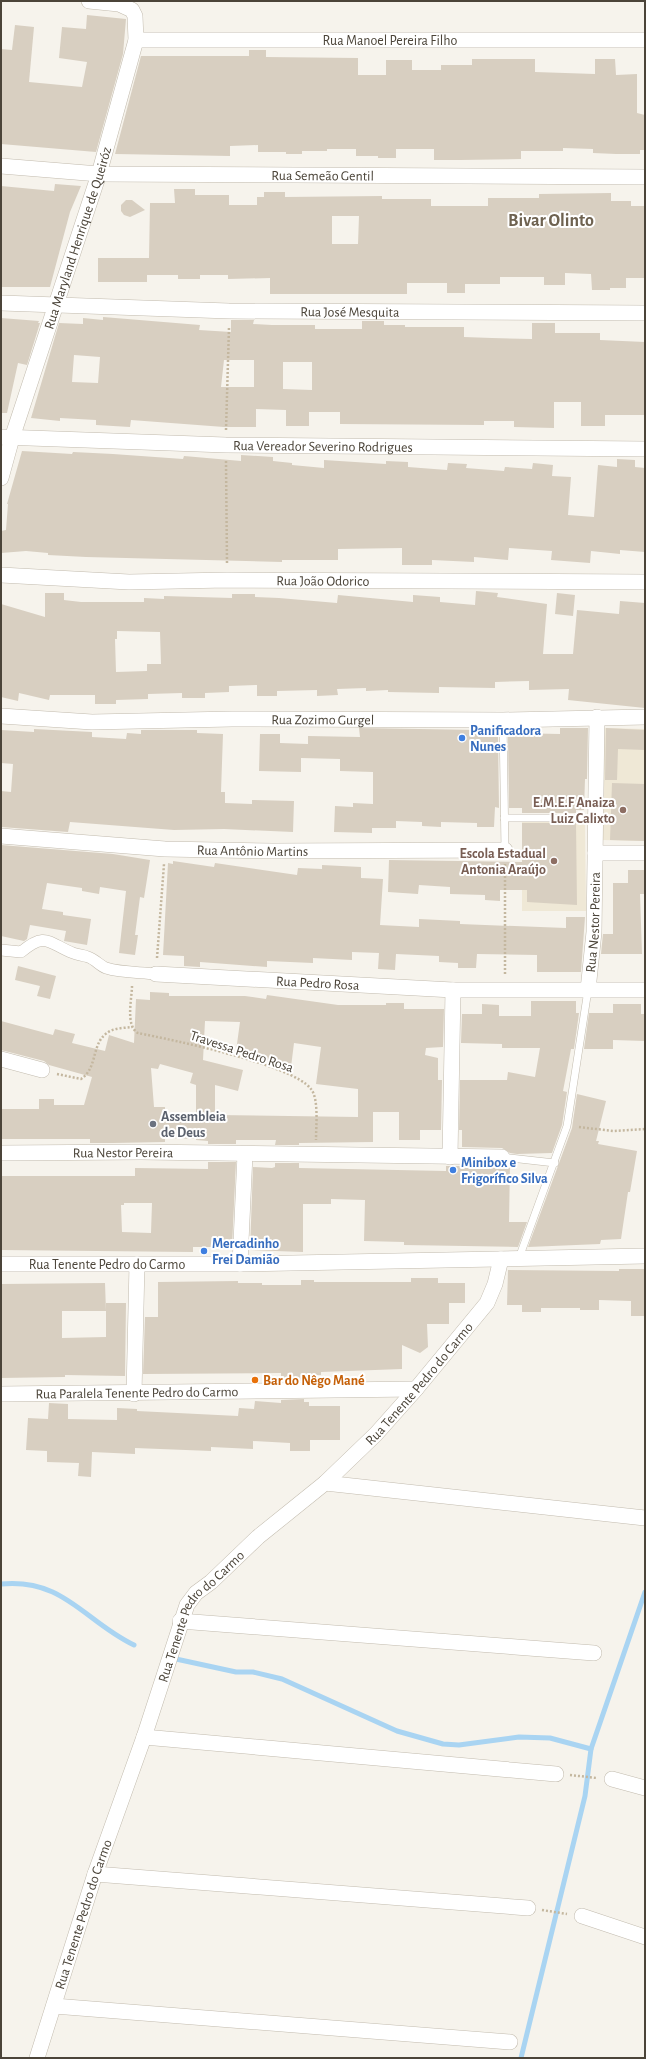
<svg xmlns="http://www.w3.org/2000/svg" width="646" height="2059" font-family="'Alegreya Sans',sans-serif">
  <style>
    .education { fill: #efe8d6 }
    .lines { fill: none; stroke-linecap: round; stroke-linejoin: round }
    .stream { stroke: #a9d4f2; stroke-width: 5 }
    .building { fill: #d8cfc1; fill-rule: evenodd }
    .service-casing { stroke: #c2bbae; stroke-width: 8 }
    .pedestrian-casing { stroke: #c2bbae; stroke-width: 12 }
    .minor-casing { stroke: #c2bbae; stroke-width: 16 }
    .path { stroke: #c4b79f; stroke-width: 2.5; stroke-dasharray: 2 2; stroke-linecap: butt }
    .service { stroke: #fff; stroke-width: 7 }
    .pedestrian { stroke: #fff; stroke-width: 11 }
    .minor { stroke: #fff; stroke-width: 15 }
    .shop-dot { fill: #3f7fe0; stroke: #fff; stroke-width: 1.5 }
    .education-dot { fill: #8d6e63; stroke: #fff; stroke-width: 1.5 }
    .worship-dot { fill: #6b7280; stroke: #fff; stroke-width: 1.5 }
    .food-dot { fill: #e8710a; stroke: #fff; stroke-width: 1.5 }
    .labels { text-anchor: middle; stroke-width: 4; stroke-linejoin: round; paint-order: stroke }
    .street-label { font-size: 14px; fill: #4b4439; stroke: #fff }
    .shop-label { font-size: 14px; font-weight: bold; fill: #366cbe; stroke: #fff; text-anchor: start }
    .education-label { font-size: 14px; font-weight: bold; fill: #785e54; stroke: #fff; text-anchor: end }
    .worship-label { font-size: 14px; font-weight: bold; fill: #5b616d; stroke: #fff; text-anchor: start }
    .food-label { font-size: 14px; font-weight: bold; fill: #c56008; stroke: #fff; text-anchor: start }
    .district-label { font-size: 18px; font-weight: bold; fill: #6e6250; stroke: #fff }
  </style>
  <rect width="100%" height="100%" fill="#f6f3ec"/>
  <g class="education">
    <path d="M 604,728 L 645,729 L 645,841 L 601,840 Z"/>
    <path d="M 522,822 L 585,822 L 586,911 L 522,911 Z"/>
  </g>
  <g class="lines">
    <g class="stream">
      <path d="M 1,1584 C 64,1578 84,1621 134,1645"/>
      <path d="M 176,1659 L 236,1672 L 253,1672 L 282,1679 L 397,1731 L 443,1744 L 459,1745 L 519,1737 L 550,1738 L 591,1749"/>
      <path d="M 521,2058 L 585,1796 L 591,1749 L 645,1592"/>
    </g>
  </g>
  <g class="building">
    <path d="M 87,15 L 126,19 L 123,54 L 96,152 L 1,144 L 1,49 L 12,50 L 15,25 L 34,27 L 29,82 L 82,87 L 87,62 L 59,58 L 62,27 L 86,29 Z"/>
    <path d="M 249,50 L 266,50 L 266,57 L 358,58 L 358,75 L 386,75 L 386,60 L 412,60 L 412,70 L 441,70 L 441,65 L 472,65 L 472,59 L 535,59 L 535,72 L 595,74 L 595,59 L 615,59 L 616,75 L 637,74 L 637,113 L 645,115 L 645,150 L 640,150 L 640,154 L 616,154 L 593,153 L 593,149 L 563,148 L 563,151 L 521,151 L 521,159 L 460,160 L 434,160 L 434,149 L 396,149 L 396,158 L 378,158 L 378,156 L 356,156 L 356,149 L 327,149 L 327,151 L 302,151 L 302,154 L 286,154 L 286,152 L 258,152 L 258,145 L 230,146 L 230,156 L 115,154 L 141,56 L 249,56 Z"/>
    <path d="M 55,184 L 81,186 L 70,212 L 50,287 L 1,287 L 1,186 L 54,191 Z"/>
    <path d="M 174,189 L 195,189 L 195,195 L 229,195 L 229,205 L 257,205 L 257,197 L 264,197 L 264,192 L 285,192 L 285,197 L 382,196 L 382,199 L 431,199 L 431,206 L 488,206 L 488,198 L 539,198 L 539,194 L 611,193 L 611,201 L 631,201 L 631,206 L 645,206 L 645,278 L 626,278 L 626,288 L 610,288 L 610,290 L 592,290 L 591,274 L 565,273 L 565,285 L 544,285 L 544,277 L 500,277 L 500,284 L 465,284 L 465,293 L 447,293 L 447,283 L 407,283 L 407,294 L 270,294 L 270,278 L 228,279 L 228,275 L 200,275 L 200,279 L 178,279 L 178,275 L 147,275 L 147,282 L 98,282 L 98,258 L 149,258 L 150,203 L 175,203 ZM 332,216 L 359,216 L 358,244 L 332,244 Z"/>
    <path d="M 126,200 L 132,200 L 145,210 L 130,217 L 124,215 L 121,211 L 121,205 Z"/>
    <path d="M 103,317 L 200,325 L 199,330 L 231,332 L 231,320 L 254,320 L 253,324 L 272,325 L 315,325 L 315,329 L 362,329 L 362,321 L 384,321 L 384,325 L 405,325 L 405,327 L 464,327 L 464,337 L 492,338 L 532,339 L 532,323 L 555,323 L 555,333 L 600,333 L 600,340 L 645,342 L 645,415 L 605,415 L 605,426 L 581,426 L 581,402 L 554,402 L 554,428 L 514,427 L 514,421 L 484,421 L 484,425 L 340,424 L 340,412 L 309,412 L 309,426 L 286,426 L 286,410 L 256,409 L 256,427 L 224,427 L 131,420 L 130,427 L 96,425 L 96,420 L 60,418 L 60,421 L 31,418 L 59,323 L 83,324 L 83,318 L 103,320 ZM 74,355 L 100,357 L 98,383 L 72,382 ZM 224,360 L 254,360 L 254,387 L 221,387 ZM 283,362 L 312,362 L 312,390 L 283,389 Z"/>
    <path d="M 1,318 L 39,321 L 38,323 L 40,323 L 27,365 L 18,363 L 7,413 L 1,413 Z"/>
    <path d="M 22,451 L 72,454 L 73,452 L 113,454 L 183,459 L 184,456 L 241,461 L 241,455 L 273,457 L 273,461 L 292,463 L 292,465 L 324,468 L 324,460 L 386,464 L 386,461 L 408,462 L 408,467 L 447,470 L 448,463 L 467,464 L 466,468 L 504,471 L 505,467 L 532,469 L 533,463 L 553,465 L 552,476 L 571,477 L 568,515 L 594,517 L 598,465 L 617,467 L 617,459 L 635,460 L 635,467 L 645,468 L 645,552 L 620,550 L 620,554 L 591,551 L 590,563 L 551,560 L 552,551 L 509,548 L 508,560 L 474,557 L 474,562 L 432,560 L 432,565 L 402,565 L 402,548 L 338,549 L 338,560 L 282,560 L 282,562 L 86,557 L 48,555 L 48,553 L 26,551 L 1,553 L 1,531 L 6,530 L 8,504 L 7,504 Z"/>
    <path d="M 476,591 L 498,593 L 497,597 L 547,604 L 543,654 L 573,654 L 577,610 L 619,614 L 620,601 L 645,603 L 645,708 L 568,700 L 569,689 L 529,690 L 529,681 L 495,682 L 495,688 L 439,687 L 439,693 L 388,692 L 388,690 L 366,691 L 366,688 L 337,689 L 338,695 L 317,696 L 317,690 L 277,691 L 277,696 L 257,696 L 257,685 L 229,686 L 229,692 L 205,693 L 205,698 L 182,698 L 182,693 L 148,694 L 148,699 L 116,700 L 116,704 L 95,704 L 95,695 L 50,695 L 49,700 L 19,693 L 18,701 L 1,697 L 1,604 L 45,617 L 45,593 L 64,593 L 64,600 L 81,602 L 144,602 L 144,598 L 164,599 L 164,596 L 232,598 L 232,594 L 255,594 L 255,597 L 279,598 L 337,603 L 338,595 L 413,602 L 413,595 L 440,597 L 440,602 L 475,605 ZM 117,631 L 160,632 L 161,664 L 147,664 L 147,671 L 116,672 L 115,639 L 117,639 Z"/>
    <path d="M 557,593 L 575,595 L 573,616 L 555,614 Z"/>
    <path d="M 359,728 L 478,730 L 478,737 L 498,737 L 499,808 L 495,807 L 494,827 L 477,827 L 477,823 L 441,822 L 441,827 L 422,826 L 422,822 L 396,821 L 396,828 L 372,828 L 372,833 L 334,832 L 335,806 L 353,807 L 353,803 L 373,804 L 373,772 L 340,771 L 340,759 L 301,758 L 301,772 L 259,771 L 260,734 L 280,734 L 280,743 L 308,744 L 308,736 L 360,737 Z"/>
    <path d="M 560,728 L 588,728 L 587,779 L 585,779 L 584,810 L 576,810 L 576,813 L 522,813 L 522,808 L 509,808 L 508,737 L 513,737 L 513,733 L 560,734 Z"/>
    <path d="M 606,728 L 645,730 L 645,750 L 618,749 L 617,780 L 605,780 Z"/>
    <path d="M 34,729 L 92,732 L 92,737 L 126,739 L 127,733 L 141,734 L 141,730 L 197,730 L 197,733 L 223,734 L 221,792 L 225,792 L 225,803 L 252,804 L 252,800 L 294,801 L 293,832 L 224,829 L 174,830 L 70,822 L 68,832 L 1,827 L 1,791 L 11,792 L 13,764 L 1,763 L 1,730 L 34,732 Z"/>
    <path d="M 612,783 L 645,784 L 645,841 L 610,840 Z"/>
    <path d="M 522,823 L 576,823 L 577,905 L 527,902 L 527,890 L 500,890 L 500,901 L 485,900 L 485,895 L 450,894 L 450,887 L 419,885 L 418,894 L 388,892 L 389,860 L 522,862 Z"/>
    <path d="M 1,845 L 113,854 L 150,860 L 144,898 L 140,897 L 135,935 L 138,935 L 135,955 L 119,953 L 126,891 L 100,887 L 99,894 L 82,891 L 82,888 L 47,883 L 42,909 L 63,912 L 63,915 L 91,919 L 87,945 L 64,941 L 66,931 L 30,925 L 27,939 L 24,941 L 1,936 Z"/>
    <path d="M 173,861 L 214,867 L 215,863 L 297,875 L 298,868 L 322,869 L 322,865 L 361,867 L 361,878 L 383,879 L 380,925 L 419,927 L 419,919 L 460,921 L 460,924 L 566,928 L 566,917 L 585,917 L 581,972 L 537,972 L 537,955 L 477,954 L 476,968 L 458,968 L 458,963 L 439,962 L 439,956 L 396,954 L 395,970 L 378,969 L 379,953 L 352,952 L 352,960 L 313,958 L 313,963 L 267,961 L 267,967 L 200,962 L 200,967 L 184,966 L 184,956 L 163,955 L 168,863 L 173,864 Z"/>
    <path d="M 628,870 L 645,870 L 645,894 L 640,894 L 642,954 L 601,954 L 603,934 L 613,934 L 613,883 L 628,883 Z"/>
    <path d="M 18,966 L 56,976 L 50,999 L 37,996 L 40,986 L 15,980 Z"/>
    <path d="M 150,992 L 169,993 L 169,996 L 245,996 L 266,999 L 267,995 L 338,1005 L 386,1005 L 386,1003 L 404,1003 L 404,1009 L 444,1009 L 443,1047 L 426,1048 L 425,1055 L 438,1058 L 438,1080 L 442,1080 L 441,1130 L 420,1130 L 420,1140 L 399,1140 L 399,1112 L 373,1112 L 373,1142 L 299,1143 L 299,1145 L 275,1145 L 276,1140 L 236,1140 L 236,1144 L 208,1144 L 208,1141 L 196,1140 L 196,1139 L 165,1138 L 165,1142 L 113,1143 L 90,1143 L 90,1139 L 1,1139 L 1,1109 L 39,1109 L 39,1099 L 54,1099 L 54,1105 L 84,1105 L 92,1077 L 49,1065 L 44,1061 L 1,1050 L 1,1021 L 53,1035 L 55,1029 L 75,1034 L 72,1043 L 105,1051 L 109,1035 L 134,1043 L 136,999 L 150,1000 ZM 205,1021 L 240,1022 L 236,1051 L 291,1067 L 294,1043 L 321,1047 L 316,1084 L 358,1089 L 358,1117 L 215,1115 L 215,1085 L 238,1091 L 243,1070 L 203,1060 ZM 160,1064 L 193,1073 L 190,1083 L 196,1085 L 196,1113 L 165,1113 L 165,1107 L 154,1107 L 151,1068 L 158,1069 Z"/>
    <path d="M 531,1001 L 576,1001 L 576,1013 L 579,1013 L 574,1049 L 571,1049 L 563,1091 L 567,1092 L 562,1125 L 552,1153 L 517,1154 L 510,1153 L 502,1148 L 462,1147 L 462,1130 L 459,1130 L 460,1080 L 507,1080 L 508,1072 L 535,1077 L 540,1048 L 502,1048 L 502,1044 L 461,1043 L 462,1014 L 482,1014 L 482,1004 L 499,1005 L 499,1016 L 531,1016 Z"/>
    <path d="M 613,1004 L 641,1004 L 641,1014 L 645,1014 L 645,1041 L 613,1040 L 613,1049 L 584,1049 L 589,1013 L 613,1013 Z"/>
    <path d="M 577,1094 L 606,1101 L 596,1141 L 599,1141 L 598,1144 L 637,1151 L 630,1192 L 628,1192 L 621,1239 L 601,1240 L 600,1244 L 528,1247 L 572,1128 Z"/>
    <path d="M 208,1162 L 236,1162 L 232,1247 L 193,1247 L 193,1252 L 1,1250 L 1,1176 L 135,1176 L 135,1168 L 208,1169 ZM 124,1203 L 152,1203 L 151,1233 L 122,1232 L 121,1205 L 124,1205 Z"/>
    <path d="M 275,1163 L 299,1163 L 299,1168 L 446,1171 L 446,1166 L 502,1166 L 510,1163 L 509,1222 L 527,1222 L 518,1247 L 404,1245 L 404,1242 L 364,1241 L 365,1200 L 331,1199 L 331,1204 L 303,1204 L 303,1252 L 250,1250 L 253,1167 L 272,1168 L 275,1167 Z"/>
    <path d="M 619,1269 L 645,1269 L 645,1316 L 631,1316 L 631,1301 L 599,1300 L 599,1310 L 580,1310 L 580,1308 L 541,1308 L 541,1312 L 522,1312 L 522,1305 L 507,1305 L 508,1270 L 619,1271 Z"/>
    <path d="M 411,1278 L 438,1278 L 438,1283 L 465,1283 L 465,1303 L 449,1303 L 449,1324 L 427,1324 L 428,1347 L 420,1353 L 402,1345 L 402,1369 L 321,1372 L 321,1375 L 304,1375 L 304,1381 L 281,1382 L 281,1373 L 143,1374 L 145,1317 L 158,1317 L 158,1282 L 238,1281 L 238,1283 L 262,1283 L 262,1285 L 301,1285 L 301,1280 L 314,1280 L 314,1282 L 411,1282 Z"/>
    <path d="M 105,1283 L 106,1311 L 106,1303 L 126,1303 L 125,1376 L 65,1375 L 65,1377 L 1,1378 L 1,1284 ZM 62,1311 L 106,1311 L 106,1337 L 62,1338 Z"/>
    <path d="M 304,1399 L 304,1402 L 309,1402 L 309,1406 L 340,1406 L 340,1440 L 310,1440 L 310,1451 L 290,1451 L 290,1443 L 253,1441 L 253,1449 L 211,1447 L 211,1451 L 135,1448 L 135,1454 L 92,1452 L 91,1477 L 78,1476 L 79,1463 L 47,1462 L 47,1451 L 26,1450 L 28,1418 L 48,1419 L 49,1403 L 68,1404 L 68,1419 L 117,1420 L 117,1408 L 137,1409 L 137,1411 L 238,1416 L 239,1408 L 254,1409 L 255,1401 L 281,1403 L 281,1400 Z"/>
  </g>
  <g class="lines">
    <g class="service-casing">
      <g id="service">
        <path d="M 503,720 L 505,850"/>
        <path d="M 504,818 L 596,818"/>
        <path d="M 502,1157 L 555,1163"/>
        <path d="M 519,1258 L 567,1126 L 588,990"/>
      </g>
    </g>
    <g class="pedestrian-casing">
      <path id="pedestrian" d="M 1,950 L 21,952 C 46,931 48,943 73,953 C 78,955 83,955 88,957 C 95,959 100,966 106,968 C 122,973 140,972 156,974"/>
    </g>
    <g class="minor-casing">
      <g id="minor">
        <path id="s1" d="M 136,40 L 645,40"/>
        <path id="s2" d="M 1,166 L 99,174 L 645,177"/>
        <path id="s3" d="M 1,303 L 229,311 L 645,313"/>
        <path id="s4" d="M 1,437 L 226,445 L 645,449"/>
        <path id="s5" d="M 1,478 L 12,438 L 99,174 L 136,40 L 135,16 L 132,10 L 119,4 L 89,1"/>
        <path id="s6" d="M 1,575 L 129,582 L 227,580 L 645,582"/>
        <path id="s7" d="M 1,716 L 92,722 L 232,719 L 503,720 L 645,717"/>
        <path id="s8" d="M 1,836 L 165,849 L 273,851 L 505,850"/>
        <path d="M 595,853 L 645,853"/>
        <path id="s9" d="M 156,974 L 453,990 L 645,990"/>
        <path id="s10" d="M 588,990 L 594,932 L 597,717"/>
        <path d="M 1,1059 L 42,1070"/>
        <path id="s11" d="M 1,1153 L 141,1152 L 502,1157"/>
        <path d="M 450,1157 L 453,990"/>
        <path id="s12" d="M 1,1264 L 240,1264 L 645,1256"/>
        <path d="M 240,1264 L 245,1154"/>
        <path id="s13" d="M 1,1394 L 416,1389"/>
        <path d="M 134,1394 L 137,1264"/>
        <path d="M 325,1483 L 645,1518"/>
        <path d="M 180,1621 L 594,1653"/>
        <path d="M 144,1737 L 556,1774"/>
        <path d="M 612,1779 L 645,1788"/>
        <path d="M 95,1874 L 528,1908"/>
        <path d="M 582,1916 L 645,1937"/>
        <path d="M 54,2006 L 510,2042"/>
        <path id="s14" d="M 37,2058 L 95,1874 L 144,1737 L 187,1605 L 196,1593 L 211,1582 L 258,1537 L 325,1483 L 376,1434 L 416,1389 L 487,1303 L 495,1284 L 501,1259"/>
      </g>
    </g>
    <g class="path">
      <path d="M 226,430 L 229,327"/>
      <path d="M 226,461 L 227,564"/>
      <path d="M 505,864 L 505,975"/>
      <path d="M 157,958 L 164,864"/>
      <path d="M 132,986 C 132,998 125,1026 138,1033 C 172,1040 292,1064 311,1089 C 319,1099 316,1126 316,1140"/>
      <path d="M 57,1074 L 81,1079 C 98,1068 91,1044 107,1033 C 113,1028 124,1028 132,1027"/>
      <path d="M 579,1127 L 613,1131 L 645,1129"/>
      <path d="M 570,1775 L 597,1778"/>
      <path d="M 542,1910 L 567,1914"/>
    </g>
    <use href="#service" class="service"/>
    <use href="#pedestrian" class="pedestrian"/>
    <use href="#minor" class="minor"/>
  </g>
  <g class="shop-dot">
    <circle cx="462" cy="738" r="4"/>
    <circle cx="453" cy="1170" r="4"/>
    <circle cx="204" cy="1251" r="4"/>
  </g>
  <g class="education-dot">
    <circle cx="623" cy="810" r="4"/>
    <circle cx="554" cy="861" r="4"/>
  </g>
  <circle class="worship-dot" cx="153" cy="1124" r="4"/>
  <circle class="food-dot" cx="255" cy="1380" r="4"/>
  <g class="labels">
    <g class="street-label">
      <text dy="5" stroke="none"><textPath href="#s1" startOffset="254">Rua Manoel Pereira Filho</textPath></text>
      <text dy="5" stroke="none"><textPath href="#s2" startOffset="322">Rua Semeão Gentil</textPath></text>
      <text dy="5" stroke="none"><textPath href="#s5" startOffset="252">Rua Maryland Henrique de Queiróz</textPath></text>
      <text dy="5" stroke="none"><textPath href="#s3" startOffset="349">Rua José Mesquita</textPath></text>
      <text dy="5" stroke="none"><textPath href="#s4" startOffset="322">Rua Vereador Severino Rodrigues</textPath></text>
      <text dy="5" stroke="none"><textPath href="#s6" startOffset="322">Rua João Odorico</textPath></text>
      <text dy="5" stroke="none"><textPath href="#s7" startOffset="322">Rua Zozimo Gurgel</textPath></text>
      <text dy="5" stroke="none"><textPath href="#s8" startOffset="252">Rua Antônio Martins</textPath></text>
      <text dy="5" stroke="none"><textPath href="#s10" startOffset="68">Rua Nestor Pereira</textPath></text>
      <text dy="5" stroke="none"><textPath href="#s9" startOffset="162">Rua Pedro Rosa</textPath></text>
      <text transform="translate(242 1051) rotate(18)" y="5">Travessa Pedro Rosa</text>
      <text dy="5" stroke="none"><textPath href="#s11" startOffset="122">Rua Nestor Pereira</textPath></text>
      <text dy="5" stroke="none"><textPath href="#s12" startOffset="106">Rua Tenente Pedro do Carmo</textPath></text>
      <text dy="5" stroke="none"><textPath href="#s14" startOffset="799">Rua Tenente Pedro do Carmo</textPath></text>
      <text dy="5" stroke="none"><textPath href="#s13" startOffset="136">Rua Paralela Tenente Pedro do Carmo</textPath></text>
      <text dy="5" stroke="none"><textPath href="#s14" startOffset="475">Rua Tenente Pedro do Carmo</textPath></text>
      <text dy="5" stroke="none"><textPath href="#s14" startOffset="151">Rua Tenente Pedro do Carmo</textPath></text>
    </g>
    <g class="shop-label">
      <text x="470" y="735">Panificadora<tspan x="470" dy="16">Nunes</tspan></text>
      <text x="461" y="1167">Minibox e<tspan x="461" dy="16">Frigorífico Silva</tspan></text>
      <text x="212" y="1248">Mercadinho<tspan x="212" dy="16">Frei Damião</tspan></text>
    </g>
    <g class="education-label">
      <text x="615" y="807">E.M.E.F Anaiza<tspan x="615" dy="16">Luiz Calixto</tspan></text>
      <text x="546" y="858">Escola Estadual<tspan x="546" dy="16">Antonia Araújo</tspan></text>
    </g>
    <g class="worship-label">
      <text x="161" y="1121">Assembleia<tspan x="161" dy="16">de Deus</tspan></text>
    </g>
    <g class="food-label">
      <text x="263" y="1385">Bar do Nêgo Mané</text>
    </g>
    <g class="district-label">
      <text x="551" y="226">Bivar Olinto</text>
    </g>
  </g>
  <rect width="646" height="2059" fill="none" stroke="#4b4439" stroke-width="4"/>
</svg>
